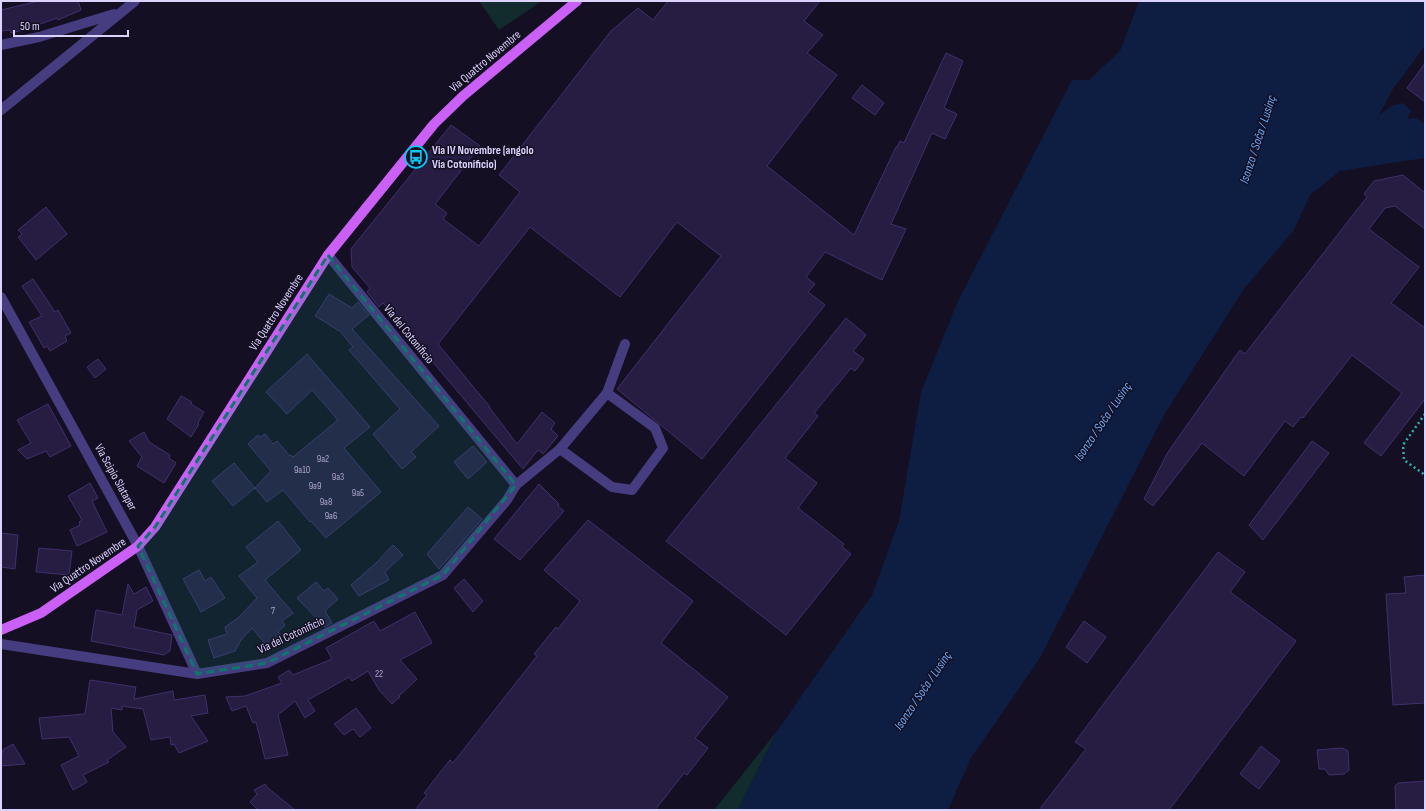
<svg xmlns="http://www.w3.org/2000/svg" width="1426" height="811" font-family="'Sofia Sans Condensed',sans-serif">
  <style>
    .green { fill: #122b2c }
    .water { fill: #0e1d42 }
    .building { fill: #271c42; stroke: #41306d }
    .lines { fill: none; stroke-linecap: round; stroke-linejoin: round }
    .path { stroke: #35abae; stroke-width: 2.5; stroke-dasharray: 2 3; stroke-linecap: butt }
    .minor { stroke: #453d7f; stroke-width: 10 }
    .major { stroke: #ca60f6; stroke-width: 10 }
    .marked { fill: #0f766e; fill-opacity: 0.2; stroke: #0f766e; stroke-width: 3; stroke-dasharray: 8 5; stroke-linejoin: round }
    .labels { text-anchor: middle; stroke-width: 3; stroke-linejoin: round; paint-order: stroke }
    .number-label { font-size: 10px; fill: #aea5ce }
    .street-label { font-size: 12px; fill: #dbd3fd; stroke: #140f22 }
    .poi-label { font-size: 12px; font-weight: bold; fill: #dbd3fd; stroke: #140f22; text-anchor: start }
    .water-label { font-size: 13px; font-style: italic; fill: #67a8f6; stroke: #140f22 }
  </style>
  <rect width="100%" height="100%" fill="#140f22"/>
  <g class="green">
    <path d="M 479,1 L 542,1 L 499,30 Z"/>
    <path d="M 777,731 L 738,810 L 714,810 Z"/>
  </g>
  <path class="water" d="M 1139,1 L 1425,1 L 1425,46 L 1393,89 L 1379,115 L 1393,105 L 1403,103 L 1411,111 L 1407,119 L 1416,118 L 1425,124 L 1425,158 L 1340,171 L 1310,195 L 1294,230 L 1244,289 L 1164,415 L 1040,658 L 971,758 L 948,810 L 738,810 L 777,731 L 872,595 L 899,521 L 921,392 L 958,301 L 1072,80 L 1089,80 L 1120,51 Z"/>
  <g class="building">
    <path d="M 39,1 L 78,1 L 81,10 L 58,20 L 57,18 L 35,26 L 36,27 L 11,33 L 10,30 L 1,31 L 1,10 Z"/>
    <path d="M 668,1 L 820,1 L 804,21 L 823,35 L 807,53 L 837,75 L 767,166 L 854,235 L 896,147 L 897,147 L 900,141 L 904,143 L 946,53 L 963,61 L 944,108 L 957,114 L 945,139 L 932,133 L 891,224 L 906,229 L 882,280 L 825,252 L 806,277 L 815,284 L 808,292 L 825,305 L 702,459 L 617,389 L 721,256 L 677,222 L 620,297 L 530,227 L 438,344 L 490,407 L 489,407 L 517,444 L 542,412 L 555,423 L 551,429 L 558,436 L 543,454 L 538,450 L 523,469 L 383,303 L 379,307 L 367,292 L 370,288 L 352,267 L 351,249 L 451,125 L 480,146 L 435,204 L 447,213 L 443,219 L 479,246 L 520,192 L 499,175 L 611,31 L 638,8 L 653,20 Z"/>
    <path d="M 1425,63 L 1425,102 L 1407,88 Z"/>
    <path d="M 862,85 L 884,103 L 875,115 L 852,98 Z"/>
    <path d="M 1403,175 L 1425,193 L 1425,229 L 1395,206 L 1385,208 L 1369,229 L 1419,267 L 1391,303 L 1425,328 L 1425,399 L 1381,456 L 1364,443 L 1402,393 L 1352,355 L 1303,418 L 1301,417 L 1293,427 L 1285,421 L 1244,476 L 1202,443 L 1153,506 L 1144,499 L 1168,452 L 1240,350 L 1245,354 L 1367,197 L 1364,194 L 1374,181 Z"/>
    <path d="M 46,207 L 67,234 L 36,260 L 18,237 L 22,234 L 18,230 Z"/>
    <path d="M 33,279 L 55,312 L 58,310 L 71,333 L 65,336 L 67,341 L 50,351 L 47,346 L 44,348 L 29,322 L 42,316 L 22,286 Z"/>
    <path d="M 329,294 L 352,308 L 358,302 L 369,315 L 352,329 L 439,426 L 411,452 L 416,457 L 402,469 L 373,434 L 400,409 L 349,350 L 353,347 L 341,332 L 315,316 Z"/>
    <path d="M 846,318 L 866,335 L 853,351 L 864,359 L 855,371 L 851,368 L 814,413 L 818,416 L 785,458 L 817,483 L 798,508 L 844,544 L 842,547 L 851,554 L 786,635 L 666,541 Z"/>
    <path d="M 307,354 L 370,427 L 344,448 L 381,492 L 326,538 L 311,521 L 310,522 L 283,490 L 267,502 L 255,488 L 271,471 L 248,444 L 258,435 L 260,437 L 265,434 L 273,444 L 277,441 L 290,456 L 291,455 L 293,457 L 338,420 L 312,390 L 287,414 L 266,392 Z"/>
    <path d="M 98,359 L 106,369 L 95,378 L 87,367 Z"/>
    <path d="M 181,396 L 192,402 L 191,404 L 204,412 L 198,423 L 199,424 L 191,437 L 167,419 Z"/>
    <path d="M 48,404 L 71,446 L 50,457 L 46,451 L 27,459 L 18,450 L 31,443 L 17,420 Z"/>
    <path d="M 144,432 L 149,442 L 170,455 L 169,458 L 176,463 L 164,483 L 137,466 L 142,457 L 129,441 Z"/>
    <path d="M 1312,441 L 1329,453 L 1263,540 L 1249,525 Z"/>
    <path d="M 473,446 L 487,462 L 468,479 L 454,462 Z"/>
    <path d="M 234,463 L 255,488 L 233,506 L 212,481 Z"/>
    <path d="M 90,483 L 98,498 L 92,501 L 107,532 L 77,546 L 70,530 L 80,525 L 79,522 L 82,520 L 68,496 Z"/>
    <path d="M 539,484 L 559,504 L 558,506 L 564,511 L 520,560 L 494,539 Z"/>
    <path d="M 468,507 L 482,519 L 439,569 L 427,554 Z"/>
    <path d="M 588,520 L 693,601 L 661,643 L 728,697 L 695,738 L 708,748 L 687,775 L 684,773 L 655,810 L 415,810 L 427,795 L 424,793 L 450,760 L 453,763 L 537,656 L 534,654 L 556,627 L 558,629 L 580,601 L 544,570 Z"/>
    <path d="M 278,521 L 301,550 L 265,580 L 293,613 L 282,621 L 285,625 L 278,632 L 281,635 L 268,647 L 252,628 L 241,640 L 235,651 L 214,658 L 208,640 L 227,634 L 225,627 L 238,618 L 257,598 L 239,576 L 258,562 L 246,547 Z"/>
    <path d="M 1,533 L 18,535 L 15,569 L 1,567 Z"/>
    <path d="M 393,545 L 403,555 L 385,572 L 389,580 L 359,596 L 351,585 L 375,564 Z"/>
    <path d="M 39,548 L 72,551 L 69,575 L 36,572 Z"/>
    <path d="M 1218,552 L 1245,572 L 1230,592 L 1296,641 L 1169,810 L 1039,810 L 1086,749 L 1075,742 Z"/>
    <path d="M 199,570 L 205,581 L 211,577 L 225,598 L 201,612 L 183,579 Z"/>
    <path d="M 1425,575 L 1425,703 L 1393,705 L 1386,594 L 1406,593 L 1404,577 Z"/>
    <path d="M 464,579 L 483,601 L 473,612 L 454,588 Z"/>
    <path d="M 316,582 L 324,591 L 328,588 L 338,599 L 325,611 L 332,623 L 325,627 L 297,598 Z"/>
    <path d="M 128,584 L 134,594 L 146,587 L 153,601 L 137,610 L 134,627 L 172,635 L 170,651 L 164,655 L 91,641 L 96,610 L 122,615 Z"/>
    <path d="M 415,612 L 432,643 L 400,660 L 417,679 L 399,696 L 400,697 L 392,704 L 379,690 L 368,671 L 352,681 L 349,677 L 308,700 L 315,711 L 305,718 L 295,701 L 278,715 L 288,755 L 265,759 L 256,722 L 253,723 L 246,706 L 232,711 L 226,697 L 245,696 L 282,683 L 278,677 L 289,670 L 293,675 L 332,659 L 326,648 L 374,621 L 380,631 Z"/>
    <path d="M 1084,621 L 1106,637 L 1087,663 L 1066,647 Z"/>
    <path d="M 90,680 L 136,687 L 134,699 L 173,691 L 174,700 L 205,695 L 208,713 L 191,716 L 208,741 L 179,753 L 174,744 L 171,745 L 170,737 L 151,740 L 143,709 L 122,706 L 122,710 L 111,708 L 113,732 L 126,747 L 107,760 L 109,762 L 83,775 L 87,782 L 73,790 L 61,765 L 79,756 L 69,737 L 42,739 L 39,718 L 85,714 Z"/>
    <path d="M 356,708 L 371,728 L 360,737 L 353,729 L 344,735 L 334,724 Z"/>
    <path d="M 13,744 L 25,764 L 1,766 L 1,755 L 4,749 Z"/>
    <path d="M 1261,746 L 1280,761 L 1259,789 L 1240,774 Z"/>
    <path d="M 1342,748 L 1348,751 L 1349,770 L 1344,774 L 1329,775 L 1325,769 L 1319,769 L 1317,750 Z"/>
    <path d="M 1425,781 L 1425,810 L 1396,810 L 1395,786 L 1398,783 Z"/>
    <path d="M 265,784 L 268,788 L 295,810 L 258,810 L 250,802 L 257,794 L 254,790 Z"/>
  </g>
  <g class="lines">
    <path class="path" d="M 1425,414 L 1403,445 L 1404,460 L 1425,475"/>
    <g class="minor">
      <path d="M 1,45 L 39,37 L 114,14"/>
      <path d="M 1,110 L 135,1"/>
      <path d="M 328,255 L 516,485"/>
      <path d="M 1,297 L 138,546 L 197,674"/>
      <path d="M 560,449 L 612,487 L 632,490 L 663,448 L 655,428 L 607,393"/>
      <path d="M 1,644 L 197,674 L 267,663 L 443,575 L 507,500 L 516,485 L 560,449 L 607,393 L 625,344"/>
    </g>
    <path class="major" d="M 1,630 L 41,613 L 138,546 L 155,527 L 328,255 L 434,124 L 463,96 L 577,1"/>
  </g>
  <path class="marked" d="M 328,255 L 516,485 L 443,575 L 267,663 L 197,674 L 138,546 L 155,527 Z"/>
  <defs>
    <g id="bus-ring" transform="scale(1.15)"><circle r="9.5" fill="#140f22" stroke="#0dc5ee" stroke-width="1.5"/><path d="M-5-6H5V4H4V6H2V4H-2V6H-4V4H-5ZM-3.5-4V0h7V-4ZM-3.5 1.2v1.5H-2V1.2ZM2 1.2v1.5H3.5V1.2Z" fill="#0dc5ee"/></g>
  </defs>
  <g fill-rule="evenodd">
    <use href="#bus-ring" x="416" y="157"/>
  </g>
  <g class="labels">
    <g class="number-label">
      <text x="323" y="462">9a2</text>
      <text x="302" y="473">9a10</text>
      <text x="338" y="480">9a3</text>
      <text x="315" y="489">9a9</text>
      <text x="358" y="496">9a5</text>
      <text x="326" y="505">9a8</text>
      <text x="331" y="519">9a6</text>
      <text x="273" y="614">7</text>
      <text x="379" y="677">22</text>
    </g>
    <g class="street-label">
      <text transform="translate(485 61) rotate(-40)" y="4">Via Quattro Novembre</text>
      <text transform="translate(276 312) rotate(-57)" y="4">Via Quattro Novembre</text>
      <text transform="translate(409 334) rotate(51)" y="4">Via del Cotonificio</text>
      <text transform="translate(116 477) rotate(61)" y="4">Via Scipio Slataper</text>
      <text transform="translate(88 565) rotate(-34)" y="4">Via Quattro Novembre</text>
      <text transform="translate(291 635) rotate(-25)" y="4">Via del Cotonificio</text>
    </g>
    <g class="poi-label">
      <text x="432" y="154">Via IV Novembre (angolo<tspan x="432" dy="14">Via Cotonificio)</tspan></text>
    </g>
    <g class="water-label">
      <text transform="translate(1257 139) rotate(-72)" y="5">Isonzo / Soča / Lusinç</text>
      <text transform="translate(1102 421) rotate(-56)" y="5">Isonzo / Soča / Lusinç</text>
      <text transform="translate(922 690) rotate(-56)" y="5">Isonzo / Soča / Lusinç</text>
    </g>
  </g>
  <rect width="1426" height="811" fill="none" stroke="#dbd3fd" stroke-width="4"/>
  <path d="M14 30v6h114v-6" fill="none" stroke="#dbd3fd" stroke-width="2"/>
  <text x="20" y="30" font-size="12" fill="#dbd3fd" stroke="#140f22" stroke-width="3" paint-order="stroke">50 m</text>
</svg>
